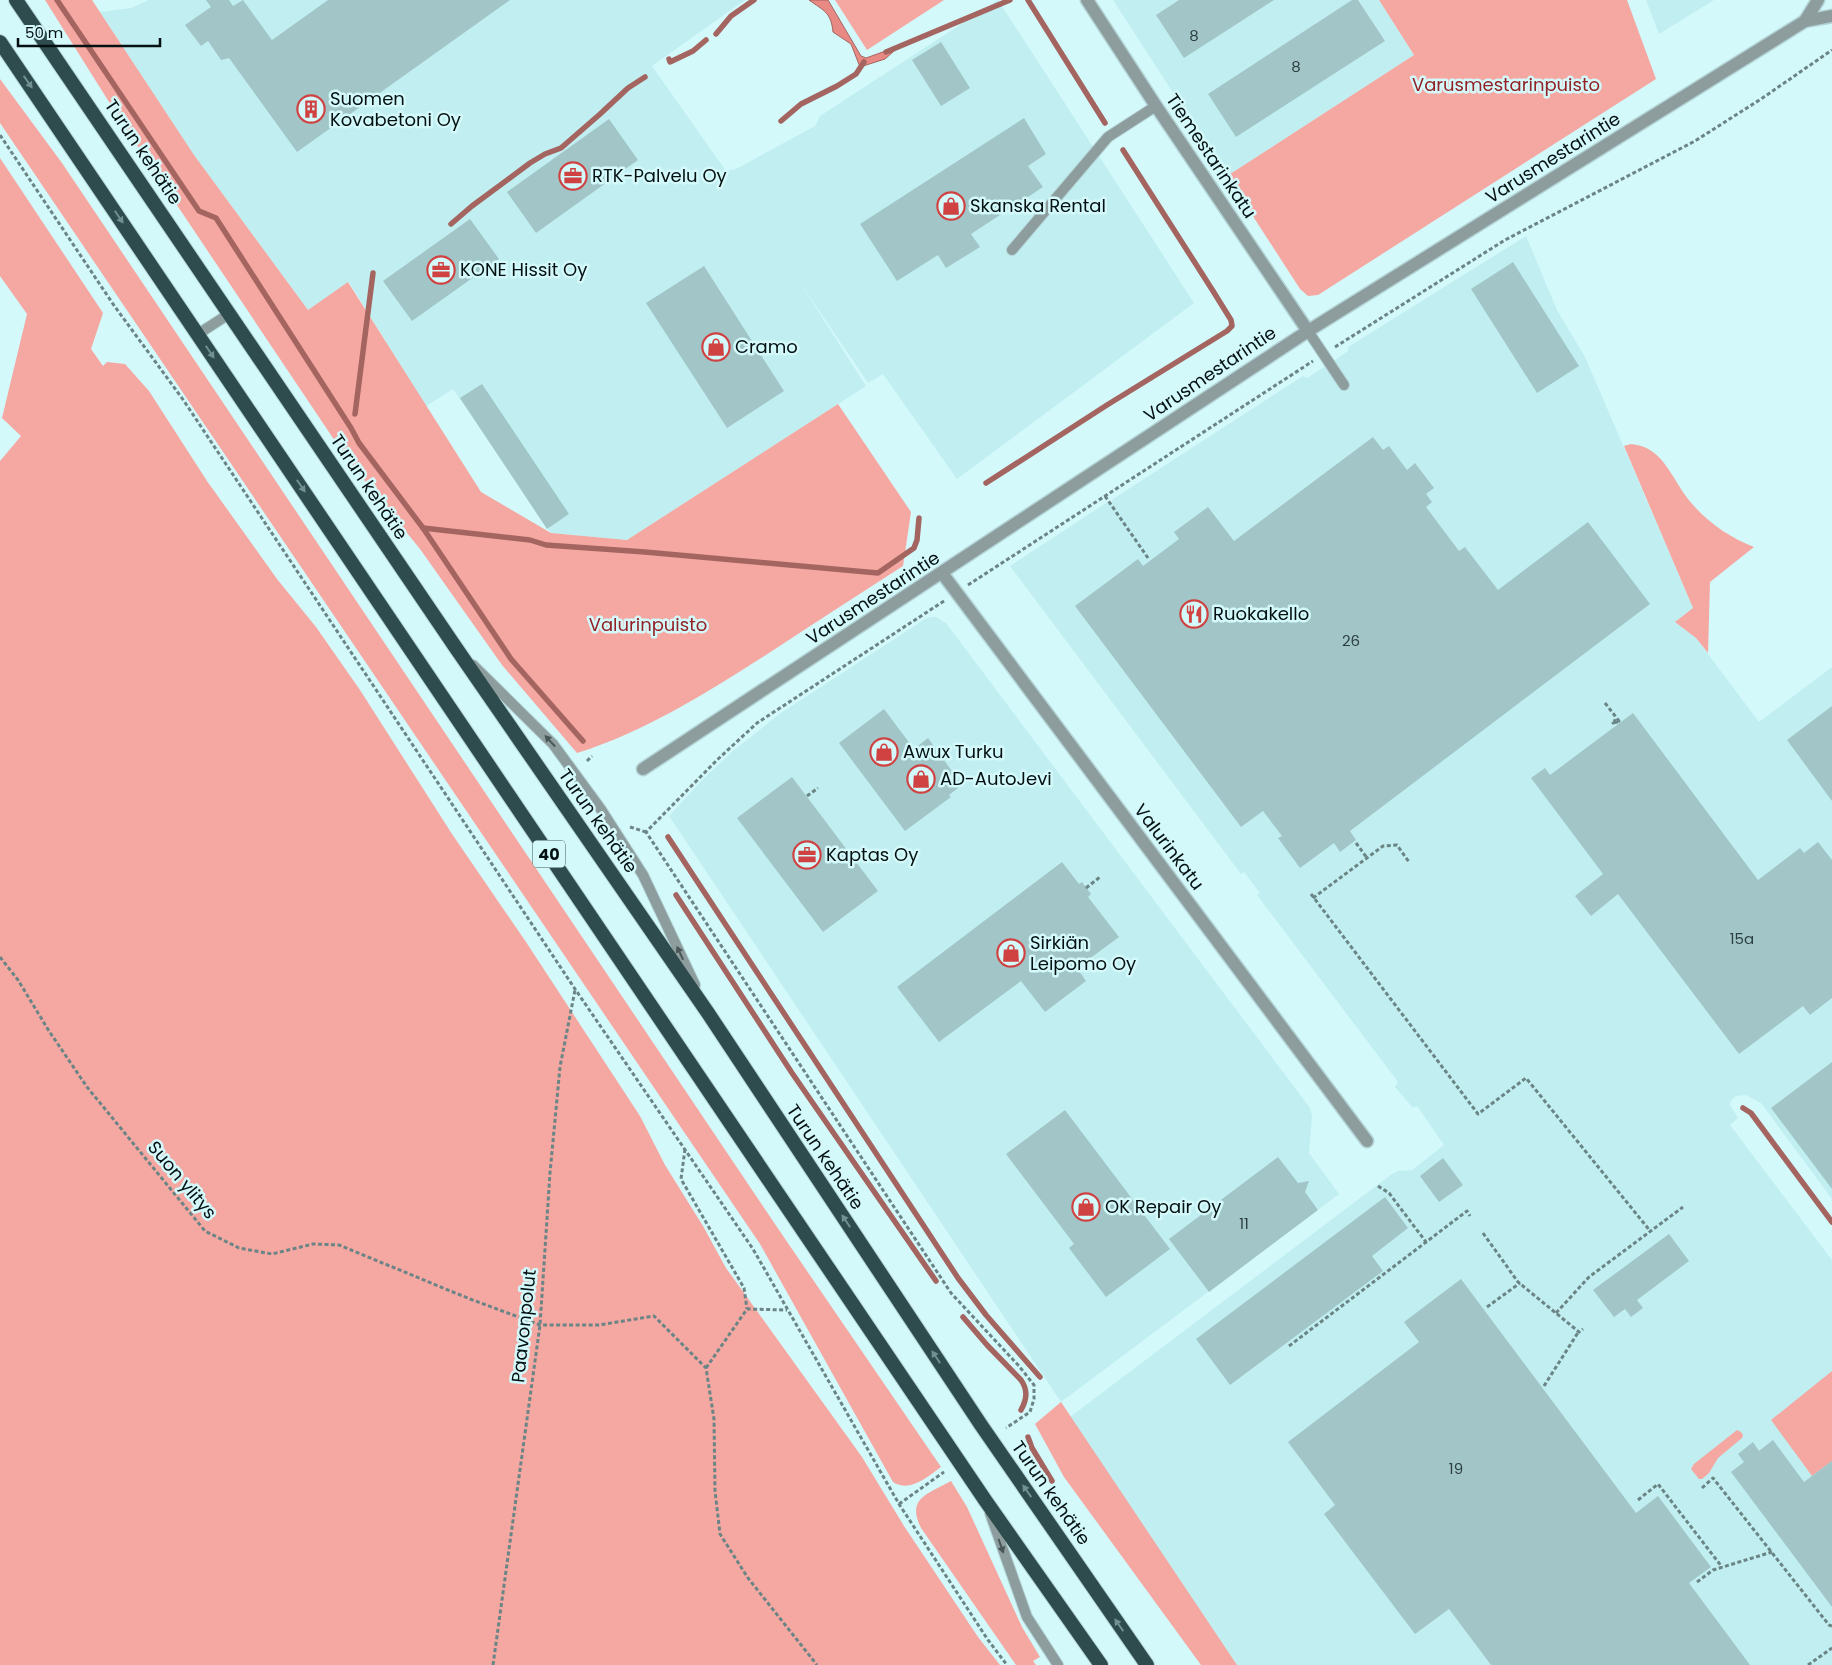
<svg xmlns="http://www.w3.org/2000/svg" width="1832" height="1665" font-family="Poppins,sans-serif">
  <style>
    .built { fill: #c0eef1 }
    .green { fill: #f5a8a2 }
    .water { fill: #e98983; stroke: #a46561 }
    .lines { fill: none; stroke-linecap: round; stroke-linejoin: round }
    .stream { stroke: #a46561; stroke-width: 5.5 }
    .building { fill: #a2c6c8 }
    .service-casing { stroke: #b3d4d6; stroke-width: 12 }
    .minor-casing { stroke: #b3d4d6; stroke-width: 15 }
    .trunk-casing { stroke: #b3d4d6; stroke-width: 16 }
    .path { stroke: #6b8485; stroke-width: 3; stroke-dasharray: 4 2.5; stroke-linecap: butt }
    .service { stroke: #8d9c9d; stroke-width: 10 }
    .minor { stroke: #8d9c9d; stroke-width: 12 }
    .trunk { stroke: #2e4b4d; stroke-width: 14 }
    .path-bridge { stroke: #6b8485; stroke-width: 3; stroke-dasharray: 4 2.5; stroke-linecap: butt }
    .oneway { fill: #709193 }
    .oneway2 { fill: #485657 }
    .labels { text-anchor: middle; stroke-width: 5; stroke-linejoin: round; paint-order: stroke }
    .number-label { font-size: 15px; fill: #2c3e3f }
    .shield { fill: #d4f9fb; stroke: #425657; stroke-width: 1 }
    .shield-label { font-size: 16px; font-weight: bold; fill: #041011 }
    .park-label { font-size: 18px; fill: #922225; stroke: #d4f9fb }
    .poi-label { font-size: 18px; fill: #041011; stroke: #d4f9fb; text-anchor: start }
    .street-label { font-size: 18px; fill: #041011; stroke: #d4f9fb }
  </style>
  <rect width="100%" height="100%" fill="#d4f9fb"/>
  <g class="built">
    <path d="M 149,0 L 745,0 L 652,66 L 726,171 L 736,169 L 815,126 L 820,116 L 998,0 L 1194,303 L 957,479 L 883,374 L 868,383 L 797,278 L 866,386 L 627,540 L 551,533 L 453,389 L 426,406 L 349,282 L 308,310 L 194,155 L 100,12 L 131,8 Z"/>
    <path d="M 1113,0 L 1379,0 L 1414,55 L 1227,176 Z"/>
    <path d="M 1646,0 L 1714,0 L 1659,34 Z"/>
    <path d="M 1526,236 L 1557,310 L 1585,357 L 1693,608 L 1675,622 L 1696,638 L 1759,722 L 1832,667 L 1832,1199 L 1761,1103 L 1746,1095 L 1736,1096 L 1731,1101 L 1730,1105 L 1738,1118 L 1730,1125 L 1832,1260 L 1832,1665 L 1237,1665 L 1070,1417 L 1392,1174 L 1398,1171 L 1412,1170 L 1444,1145 L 1417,1106 L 1413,1108 L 1395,1087 L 1398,1082 L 1257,895 L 1260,893 L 1244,872 L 1241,874 L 1010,566 L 1106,503 L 1110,504 L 1113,499 L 1303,376 L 1307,378 L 1329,364 L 1348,351 L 1348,347 Z"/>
    <path d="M 931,617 L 936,617 L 946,623 L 1310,1108 L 1312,1116 L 1309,1153 L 1339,1194 L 1061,1402 L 669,816 L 701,781 L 734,750 L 781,713 L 925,619 Z"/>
  </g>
  <g class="green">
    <path d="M 45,0 L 92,0 L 194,155 L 308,310 L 348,282 L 481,492 L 551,533 L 627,540 L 838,404 L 911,512 L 903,566 C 858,595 813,624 769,653 C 707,692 647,731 577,753 L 502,665 L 420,549 L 347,459 L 126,129 Z"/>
    <path d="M 835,0 L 944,0 L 867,50 Z"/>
    <path d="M 1379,0 L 1627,0 L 1656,79 L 1318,295 L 1308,296 L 1300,289 L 1227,176 L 1414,55 Z"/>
    <path d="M 0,79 L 62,163 L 779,1230 L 941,1467 C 927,1477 910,1493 893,1482 L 760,1244 L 0,123 Z"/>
    <path d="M 0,158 L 103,313 L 91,349 L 103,366 L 107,362 L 125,364 L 149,391 L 207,481 L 277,579 L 316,627 L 360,690 L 452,834 L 526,942 L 640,1116 L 665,1165 L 703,1226 L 726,1268 L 862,1457 L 904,1526 L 978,1637 L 1000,1665 L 0,1665 L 0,461 L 21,436 L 2,418 L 27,314 L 0,276 Z"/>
    <path d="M 1631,444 C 1666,447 1672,483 1694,506 C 1710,524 1731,538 1754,547 L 1710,582 L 1708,653 L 1696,638 L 1675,622 L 1693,608 L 1624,446 Z"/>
    <path d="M 1832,1371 L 1832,1461 L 1812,1476 L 1771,1420 Z"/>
    <path d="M 1061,1402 L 1237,1665 L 1201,1665 L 1064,1477 L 1035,1424 Z"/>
    <path d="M 1737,1430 L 1741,1432 L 1743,1435 L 1742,1438 L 1718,1458 L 1709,1473 L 1702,1479 L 1699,1479 L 1691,1469 L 1694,1464 Z"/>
    <path d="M 951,1481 L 967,1507 L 1022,1627 L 1040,1657 L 1033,1661 L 1036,1665 L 1016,1665 L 921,1528 C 906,1498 928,1494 951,1481 Z"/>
  </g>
  <path class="water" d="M 809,0 L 828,0 L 861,56 L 866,58 L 891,49 L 894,51 L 885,59 L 860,67 L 851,44 L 833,32 C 831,12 824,11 809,0 Z"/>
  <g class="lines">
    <g class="stream">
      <path d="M 57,0 L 199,211 L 216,218 L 351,428 L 359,443 L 423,528"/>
      <path d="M 1028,0 L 1105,123"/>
      <path d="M 716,34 L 731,16 L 754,0"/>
      <path d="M 886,52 L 1010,0"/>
      <path d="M 669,59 L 670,62 L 693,51 L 706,40"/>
      <path d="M 781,121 L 801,104 L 837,86 L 856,74 L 864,62"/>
      <path d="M 451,224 L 472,206 L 530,163 L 545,154 L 561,148 L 599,115 L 628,88 L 645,77"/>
      <path d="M 355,414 L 373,273"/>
      <path d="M 986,483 L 1107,405 L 1227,331 L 1232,326 L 1231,320 L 1213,291 L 1123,150"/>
      <path d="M 583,741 L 511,659 L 423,528 L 530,540 L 546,545 L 645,552 L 878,573 L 914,548 L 917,540 L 919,518"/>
      <path d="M 668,837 L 958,1278 L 986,1315 L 1040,1377"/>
      <path d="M 676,895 L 792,1073 L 936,1281"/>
      <path d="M 1743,1108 L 1751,1113 L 1832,1222"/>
      <path d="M 963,1317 L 987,1345 L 1021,1380 C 1028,1390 1027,1399 1021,1410"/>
      <path d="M 1028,1437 L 1032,1448 L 1052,1481"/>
    </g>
  </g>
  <g class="building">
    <path d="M 206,0 L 229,0 L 233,6 L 243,0 L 272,40 L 328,0 L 510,0 L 297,152 L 229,58 L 221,60 L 208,41 L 201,46 L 185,25 L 211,7 Z"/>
    <path d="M 1179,0 L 1274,0 L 1184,58 L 1156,15 Z"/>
    <path d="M 1352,0 L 1358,0 L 1385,41 L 1236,137 L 1208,94 Z"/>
    <path d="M 941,42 L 970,88 L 941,106 L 912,60 Z"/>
    <path d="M 1024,118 L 1046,154 L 1028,166 L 1043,187 L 971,234 L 980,247 L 946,268 L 938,255 L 897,281 L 860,224 Z"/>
    <path d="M 609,119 L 638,160 L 536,233 L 507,192 Z"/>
    <path d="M 470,219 L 499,259 L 412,321 L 383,281 Z"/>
    <path d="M 1513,262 L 1579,366 L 1537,393 L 1471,289 Z"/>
    <path d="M 704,266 L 784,391 L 727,428 L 646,303 Z"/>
    <path d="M 482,384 L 569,514 L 547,529 L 460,398 Z"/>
    <path d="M 1373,437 L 1383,450 L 1389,446 L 1407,470 L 1415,463 L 1434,488 L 1426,494 L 1432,502 L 1426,507 L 1459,551 L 1465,547 L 1498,590 L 1588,522 L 1650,604 L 1350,831 L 1356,840 L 1340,852 L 1334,843 L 1300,868 L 1278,838 L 1282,836 L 1263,811 L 1241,827 L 1075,606 L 1138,559 L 1143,566 L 1179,539 L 1174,532 L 1208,507 L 1234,541 Z"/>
    <path d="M 1832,706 L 1832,801 L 1787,740 Z"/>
    <path d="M 884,709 L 914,749 L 928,738 L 962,785 L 949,795 L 951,797 L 905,831 L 839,743 Z"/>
    <path d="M 1633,713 L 1758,880 L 1800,848 L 1804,853 L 1818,842 L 1832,860 L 1832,998 L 1810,1015 L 1803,1006 L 1739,1054 L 1618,894 L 1591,916 L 1575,896 L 1603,874 L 1531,778 L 1545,768 L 1550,775 Z"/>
    <path d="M 792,777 L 878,891 L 823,932 L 737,818 Z"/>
    <path d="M 1062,862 L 1079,884 L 1082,882 L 1091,894 L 1088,897 L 1119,937 L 1077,968 L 1086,981 L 1045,1012 L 1021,981 L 939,1042 L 897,987 Z"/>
    <path d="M 1832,1062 L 1832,1189 L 1771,1108 Z"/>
    <path d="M 1065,1110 L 1170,1249 L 1106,1297 L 1069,1248 L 1074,1244 L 1006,1154 Z"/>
    <path d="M 1278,1157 L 1298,1183 L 1309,1181 L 1305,1192 L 1318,1210 L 1209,1292 L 1169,1239 Z"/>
    <path d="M 1443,1158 L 1463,1185 L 1439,1202 L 1420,1176 Z"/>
    <path d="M 1385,1197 L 1408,1228 L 1372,1256 L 1383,1271 L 1230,1385 L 1196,1339 Z"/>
    <path d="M 1669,1234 L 1689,1261 L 1637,1300 L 1643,1308 L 1631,1317 L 1625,1309 L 1614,1317 L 1593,1290 Z"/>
    <path d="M 1461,1279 L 1636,1513 L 1658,1496 L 1711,1567 L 1689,1583 L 1750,1665 L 1491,1665 L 1449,1609 L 1415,1634 L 1324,1514 L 1335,1505 L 1288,1442 L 1419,1342 L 1404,1322 Z"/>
    <path d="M 1773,1440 L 1804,1482 L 1832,1461 L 1832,1607 L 1731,1472 L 1744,1462 L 1738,1454 L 1753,1442 L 1759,1451 Z"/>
  </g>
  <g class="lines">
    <g class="service-casing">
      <g id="service">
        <path d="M 1012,250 L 1108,137 L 1156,106"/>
        <path d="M 1308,331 L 1344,385"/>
        <path d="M 198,334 L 229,314"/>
        <path d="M 473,665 L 553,744 L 600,808 L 643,875 L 695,985"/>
        <path d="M 990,1513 L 1027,1617 L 1058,1665"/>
      </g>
    </g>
    <g class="minor-casing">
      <g id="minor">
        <path d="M 1087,0 L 1156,106 L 1308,331"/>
        <path d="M 1805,21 L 1818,0"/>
        <path d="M 942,573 L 1367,1141"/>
        <path d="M 643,769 L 1308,331 L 1805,21 L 1832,16"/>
      </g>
    </g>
    <g class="trunk-casing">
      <g id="trunk">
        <path d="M 16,0 L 456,648 L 708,1013 L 981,1425 L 1147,1665"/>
        <path d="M 0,42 L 985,1500 L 1101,1665"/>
      </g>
    </g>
    <g class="path">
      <path d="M 0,135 L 113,304 L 184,401 L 575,989 L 753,1249 L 899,1504 L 988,1640 L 1007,1665"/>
      <path d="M 1335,347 L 1505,240 L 1695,141 L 1761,99 L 1832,50"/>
      <path d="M 1105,496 L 1148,558"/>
      <path d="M 968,585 L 1313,361"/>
      <path d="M 944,601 L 757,723 L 717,760 L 646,832 L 951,1293 L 1019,1366 L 1034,1385 L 1034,1399 L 1030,1412 L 1006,1428"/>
      <path d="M 1605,703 L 1619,721 L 1613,723 L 1613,720 L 1616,721"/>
      <path d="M 587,761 L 592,756"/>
      <path d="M 807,796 L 818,788"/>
      <path d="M 630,827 L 646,832"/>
      <path d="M 1356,843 L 1367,858"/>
      <path d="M 1086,888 L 1100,877"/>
      <path d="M 1311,894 L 1478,1114 L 1526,1078 L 1651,1232"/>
      <path d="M 1313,898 L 1383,846 L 1397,845 L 1409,862"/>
      <path d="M 0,957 L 18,980 L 49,1031 L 87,1087 L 205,1231 L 239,1248 L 272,1254 L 313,1244 L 339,1245 L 470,1299 L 540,1325 L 599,1325 L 654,1316 L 706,1368 L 714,1419 L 715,1491 L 720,1534 L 748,1578 L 817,1665"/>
      <path d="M 685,1149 L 681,1179 L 744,1288 L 747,1309"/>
      <path d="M 1378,1186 L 1389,1193 L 1426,1242"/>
      <path d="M 1483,1233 L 1518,1282 L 1579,1332 L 1583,1329"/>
      <path d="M 1487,1307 L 1520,1283"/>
      <path d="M 1556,1313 L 1589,1277 L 1683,1207"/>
      <path d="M 1289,1346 L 1467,1211 L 1470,1216"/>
      <path d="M 706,1368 L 747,1309 L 787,1310"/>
      <path d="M 1544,1386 L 1579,1331"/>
      <path d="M 1702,1488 L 1713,1478 L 1829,1625 L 1832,1626"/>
      <path d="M 1638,1500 L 1658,1484 L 1722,1567"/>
      <path d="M 899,1504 L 944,1472"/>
      <path d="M 1697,1582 L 1713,1570 L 1772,1552"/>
      <path d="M 493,1665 L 540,1325 L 550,1173 L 560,1067 L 575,990"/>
      <path d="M 1808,1665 L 1832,1648"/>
    </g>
    <use href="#service" class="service"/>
    <use href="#minor" class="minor"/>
    <use href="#trunk" class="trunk"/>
    <path class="path-bridge" d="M 1616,721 L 1618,723"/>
  </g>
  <defs><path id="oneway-solid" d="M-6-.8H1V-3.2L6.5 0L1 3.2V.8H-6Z" transform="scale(1.25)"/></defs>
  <g class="oneway">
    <use href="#oneway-solid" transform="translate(28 82) rotate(55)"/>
    <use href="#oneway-solid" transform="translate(119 217) rotate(56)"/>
    <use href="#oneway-solid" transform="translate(210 352) rotate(56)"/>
    <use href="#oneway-solid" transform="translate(301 486) rotate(56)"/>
    <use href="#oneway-solid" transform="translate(846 1221) rotate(-124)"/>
    <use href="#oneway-solid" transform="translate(936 1357) rotate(-124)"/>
    <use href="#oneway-solid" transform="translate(1027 1491) rotate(-125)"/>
    <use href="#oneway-solid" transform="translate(1119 1625) rotate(-125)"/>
  </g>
  <g class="oneway2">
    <use href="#oneway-solid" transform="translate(550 741) rotate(-133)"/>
    <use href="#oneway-solid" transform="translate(680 953) rotate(-115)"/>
    <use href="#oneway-solid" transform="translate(1001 1546) rotate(70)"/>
  </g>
  <defs>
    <g id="building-ring" transform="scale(1.4375)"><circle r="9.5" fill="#d4f9fb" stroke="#d04141" stroke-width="1.5"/><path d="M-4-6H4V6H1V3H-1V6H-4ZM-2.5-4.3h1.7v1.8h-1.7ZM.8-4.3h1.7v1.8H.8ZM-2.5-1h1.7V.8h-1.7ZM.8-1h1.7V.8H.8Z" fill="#d04141"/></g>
    <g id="office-ring" transform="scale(1.4375)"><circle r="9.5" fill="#d4f9fb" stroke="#d04141" stroke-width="1.5"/><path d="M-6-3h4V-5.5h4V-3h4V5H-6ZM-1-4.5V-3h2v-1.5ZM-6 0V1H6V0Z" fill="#d04141"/></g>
    <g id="shop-ring" transform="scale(1.4375)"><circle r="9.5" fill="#d4f9fb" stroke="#d04141" stroke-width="1.5"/><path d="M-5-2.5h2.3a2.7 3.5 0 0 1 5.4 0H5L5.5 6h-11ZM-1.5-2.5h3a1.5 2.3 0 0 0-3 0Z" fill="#d04141"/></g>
    <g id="restaurant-ring" transform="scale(1.4375)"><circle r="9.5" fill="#d4f9fb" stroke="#d04141" stroke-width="1.5"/><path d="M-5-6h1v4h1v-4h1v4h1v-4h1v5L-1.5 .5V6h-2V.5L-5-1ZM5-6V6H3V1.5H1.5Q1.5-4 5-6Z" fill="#d04141"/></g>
  </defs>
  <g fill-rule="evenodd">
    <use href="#building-ring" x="311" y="109"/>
    <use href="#office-ring" x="573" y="176"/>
    <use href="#shop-ring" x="951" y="206"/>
    <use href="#office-ring" x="441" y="270"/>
    <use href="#shop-ring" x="716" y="347"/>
    <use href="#restaurant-ring" x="1194" y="614"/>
    <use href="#shop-ring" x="884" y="752"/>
    <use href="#shop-ring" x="921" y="779"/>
    <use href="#office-ring" x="807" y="855"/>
    <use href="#shop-ring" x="1011" y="953"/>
    <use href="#shop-ring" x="1086" y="1207"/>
  </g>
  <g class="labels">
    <g class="number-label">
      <text x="1194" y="41">8</text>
      <text x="1296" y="72">8</text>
      <text x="1351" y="646">26</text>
      <text x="1742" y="944">15a</text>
      <text x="1244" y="1229">11</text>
      <text x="1456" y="1474">19</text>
    </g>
    <rect class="shield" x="533" y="840.5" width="32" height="27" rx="4"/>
    <g class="shield-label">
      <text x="549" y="860">40</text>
    </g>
    <g class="park-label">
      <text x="1506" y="91">Varusmestarinpuisto</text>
      <text x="648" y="631">Valurinpuisto</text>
    </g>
    <g class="poi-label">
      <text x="330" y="105">Suomen<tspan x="330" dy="21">Kovabetoni Oy</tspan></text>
      <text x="592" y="182">RTK-Palvelu Oy</text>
      <text x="970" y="212">Skanska Rental</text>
      <text x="460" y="276">KONE Hissit Oy</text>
      <text x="735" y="353">Cramo</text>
      <text x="1213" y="620">Ruokakello</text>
      <text x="903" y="758">Awux Turku</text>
      <text x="940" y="785">AD-AutoJevi</text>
      <text x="826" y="861">Kaptas Oy</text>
      <text x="1030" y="949">Sirkiän<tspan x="1030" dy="21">Leipomo Oy</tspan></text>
      <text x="1105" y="1213">OK Repair Oy</text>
    </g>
    <g class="street-label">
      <text transform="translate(143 152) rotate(56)" y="6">Turun kehätie</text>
      <text transform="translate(1211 156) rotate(56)" y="6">Tiemestarinkatu</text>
      <text transform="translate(1553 158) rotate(-32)" y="6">Varusmestarintie</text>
      <text transform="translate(1210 374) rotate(-34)" y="6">Varusmestarintie</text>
      <text transform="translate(369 487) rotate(56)" y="6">Turun kehätie</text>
      <text transform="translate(873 598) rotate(-33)" y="6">Varusmestarintie</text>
      <text transform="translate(598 821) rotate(55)" y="6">Turun kehätie</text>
      <text transform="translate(1169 847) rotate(53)" y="6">Valurinkatu</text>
      <text transform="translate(825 1157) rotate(56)" y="6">Turun kehätie</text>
      <text transform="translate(182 1180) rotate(50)" y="6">Suon ylitys</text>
      <text transform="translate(524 1326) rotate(-84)" y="6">Paavonpolut</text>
      <text transform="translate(1051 1493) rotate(55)" y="6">Turun kehätie</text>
    </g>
  </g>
  <path d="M18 38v8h142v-8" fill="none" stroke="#041011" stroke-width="2.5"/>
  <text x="25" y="38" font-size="15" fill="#041011" stroke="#d4f9fb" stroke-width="4" paint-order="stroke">50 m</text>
</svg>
